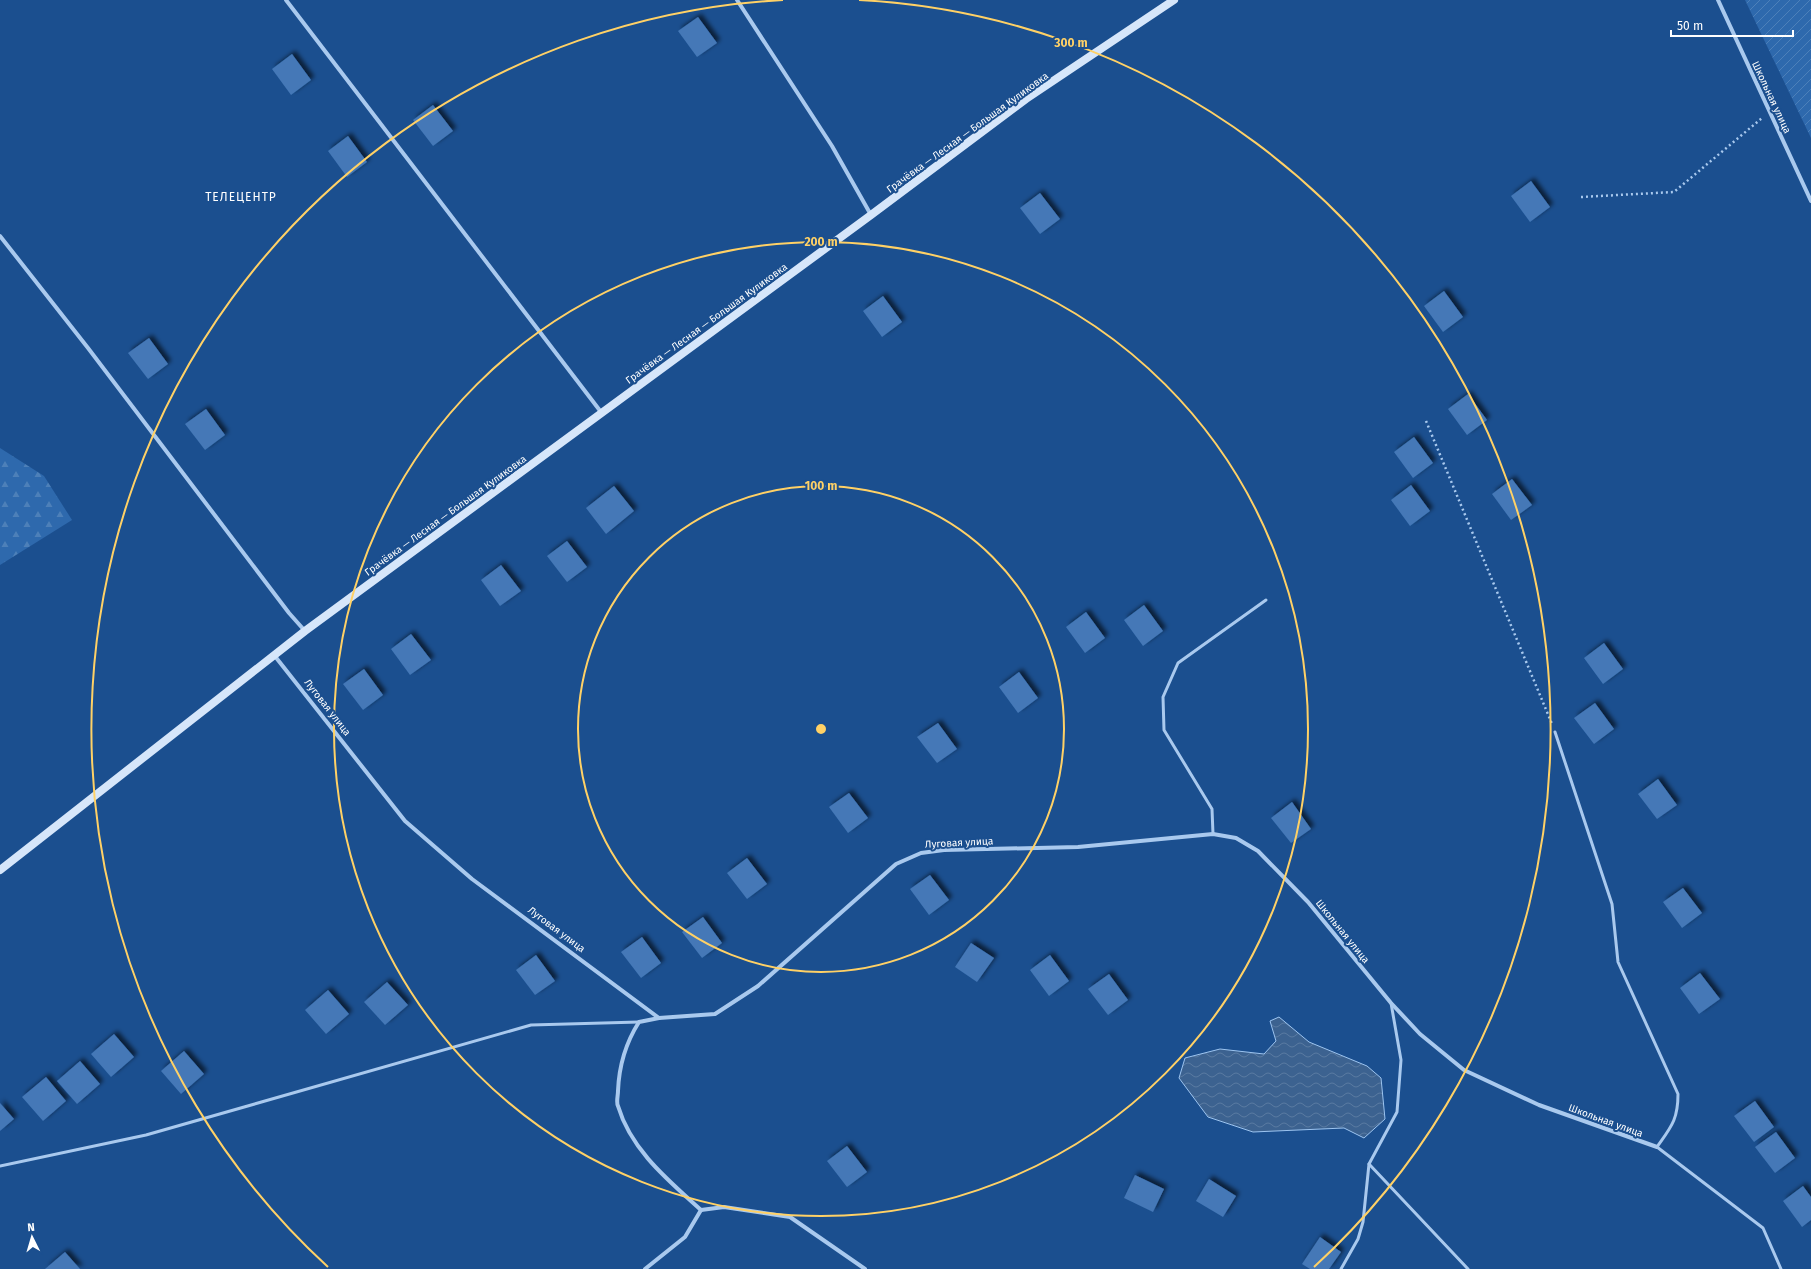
<svg xmlns="http://www.w3.org/2000/svg" width="1811" height="1269" font-family="'Fira Sans',sans-serif">
  <style>
    .forest { fill: url(#forest-firs) }
    .garden { fill: url(#garden-furrows) }
    .water { fill: url(#water-waves); stroke: #9cc4f0 }
    .building { fill: #4478b7; filter: url(#shadow) }
    .lines { fill: none; stroke-linecap: round; stroke-linejoin: round }
    .path { stroke: #a9c9ee; stroke-width: 2.5; stroke-dasharray: 2 3; stroke-linecap: butt }
    .lane { stroke: #a9c9ee; stroke-width: 3 }
    .street { stroke: #a9c9ee; stroke-width: 4 }
    .secondary { stroke: #d6e6fa; stroke-width: 8 }
    .ring { fill: none; stroke: #ffd166; stroke-width: 2 }
    .labels { text-anchor: middle; stroke-width: 4; stroke-linejoin: round; paint-order: stroke }
    .street-label { font-size: 10px; fill: #fff; stroke: #1b4f8f }
    .quarter-label { font-size: 12px; letter-spacing: 1px; fill: #fff; stroke: #1b4f8f }
    .centre { fill: #ffd166; stroke: #1b4f8f; stroke-width: 2 }
    .ring-label { font-size: 12px; text-anchor: middle; font-weight: bold; fill: #ffd166; stroke: #1b4f8f; stroke-width: 4; stroke-linejoin: round; paint-order: stroke }
  </style>
  <defs>
    <pattern id="forest-firs" width="22" height="20" patternUnits="userSpaceOnUse"><rect width="22" height="20" fill="#2e69ad"/><path d="M5 1l3.5 6h-7zM16 11l3.5 6h-7z" fill="#4d80b9"/></pattern>
    <pattern id="garden-furrows" width="10" height="10" patternUnits="userSpaceOnUse"><rect width="10" height="10" fill="#2e69ad"/><path d="M-1 1l2-2M0 10L10 0M9 11l2-2" fill="none" stroke="#4d80b9"/></pattern>
    <pattern id="water-waves" width="16" height="10" patternUnits="userSpaceOnUse"><rect width="16" height="10" fill="#3c6290"/><path d="M0 5q4-4 8 0t8 0" fill="none" stroke="#597aa1"/></pattern>
    <filter id="shadow"><feDropShadow dx="3.5" dy="-3.5" stdDeviation="2" flood-color="#0009"/></filter>
  </defs>
  <rect width="100%" height="100%" fill="#1b4f8f"/>
  <path class="forest" d="M 0,448 L 44,476 L 72,520 L 0,565 Z"/>
  <path class="garden" d="M 1745,0 L 1811,0 L 1811,138 Z"/>
  <path class="water" d="M 1279,1017 L 1309,1042 L 1367,1066 L 1381,1078 L 1385,1119 L 1364,1138 L 1344,1128 L 1253,1132 L 1208,1117 L 1179,1078 L 1185,1058 L 1220,1049 L 1264,1054 L 1276,1041 L 1270,1021 Z"/>
  <g class="building">
    <path d="M 698,17 L 717,43 L 697,57 L 678,31 Z"/>
    <path d="M 292,54 L 311,80 L 291,95 L 272,69 Z"/>
    <path d="M 433,105 L 453,131 L 433,146 L 413,120 Z"/>
    <path d="M 348,136 L 367,162 L 347,177 L 328,151 Z"/>
    <path d="M 1531,181 L 1550,207 L 1530,222 L 1511,196 Z"/>
    <path d="M 1040,193 L 1060,219 L 1040,234 L 1020,208 Z"/>
    <path d="M 1444,291 L 1463,317 L 1443,332 L 1424,306 Z"/>
    <path d="M 883,296 L 902,322 L 882,337 L 863,311 Z"/>
    <path d="M 149,338 L 168,364 L 148,379 L 128,353 Z"/>
    <path d="M 1468,394 L 1487,420 L 1467,435 L 1448,409 Z"/>
    <path d="M 206,409 L 225,435 L 205,450 L 185,424 Z"/>
    <path d="M 1414,437 L 1433,463 L 1413,478 L 1394,452 Z"/>
    <path d="M 1512,479 L 1532,505 L 1511,520 L 1492,494 Z"/>
    <path d="M 1411,485 L 1430,511 L 1410,526 L 1391,500 Z"/>
    <path d="M 614,486 L 634,511 L 606,534 L 586,508 Z"/>
    <path d="M 567,541 L 587,567 L 567,582 L 547,556 Z"/>
    <path d="M 501,565 L 521,591 L 500,606 L 481,580 Z"/>
    <path d="M 1144,605 L 1163,631 L 1143,646 L 1124,620 Z"/>
    <path d="M 1086,612 L 1105,638 L 1085,653 L 1066,627 Z"/>
    <path d="M 411,634 L 431,660 L 410,675 L 391,649 Z"/>
    <path d="M 1604,643 L 1623,669 L 1603,684 L 1584,658 Z"/>
    <path d="M 364,669 L 383,695 L 363,710 L 343,684 Z"/>
    <path d="M 1019,672 L 1038,698 L 1018,713 L 999,687 Z"/>
    <path d="M 1595,703 L 1614,729 L 1594,744 L 1574,718 Z"/>
    <path d="M 938,723 L 957,749 L 937,763 L 917,737 Z"/>
    <path d="M 1658,779 L 1677,805 L 1657,819 L 1638,794 Z"/>
    <path d="M 849,793 L 868,818 L 848,833 L 829,807 Z"/>
    <path d="M 1292,802 L 1311,829 L 1291,843 L 1271,818 Z"/>
    <path d="M 747,858 L 767,884 L 747,899 L 727,873 Z"/>
    <path d="M 930,875 L 949,900 L 929,915 L 910,889 Z"/>
    <path d="M 1683,888 L 1702,913 L 1682,928 L 1663,902 Z"/>
    <path d="M 703,917 L 722,943 L 702,958 L 682,932 Z"/>
    <path d="M 642,937 L 661,963 L 641,978 L 621,952 Z"/>
    <path d="M 971,943 L 994,958 L 977,982 L 955,967 Z"/>
    <path d="M 536,955 L 555,981 L 535,995 L 516,970 Z"/>
    <path d="M 1050,955 L 1069,981 L 1049,996 L 1030,970 Z"/>
    <path d="M 1700,973 L 1720,999 L 1699,1014 L 1680,988 Z"/>
    <path d="M 1109,974 L 1128,1000 L 1108,1015 L 1088,989 Z"/>
    <path d="M 387,982 L 408,1005 L 385,1025 L 364,1002 Z"/>
    <path d="M 328,990 L 349,1014 L 326,1034 L 305,1010 Z"/>
    <path d="M 114,1034 L 134,1057 L 111,1077 L 91,1054 Z"/>
    <path d="M 184,1051 L 204,1074 L 181,1094 L 161,1071 Z"/>
    <path d="M 80,1061 L 100,1084 L 77,1104 L 57,1081 Z"/>
    <path d="M 46,1077 L 66,1101 L 43,1121 L 22,1097 Z"/>
    <path d="M 1755,1101 L 1774,1127 L 1754,1142 L 1734,1116 Z"/>
    <path d="M 0,1103 L 14,1119 L 0,1131 Z"/>
    <path d="M 1776,1132 L 1795,1158 L 1775,1173 L 1755,1147 Z"/>
    <path d="M 847,1146 L 867,1172 L 847,1187 L 827,1161 Z"/>
    <path d="M 1135,1175 L 1164,1189 L 1153,1212 L 1124,1198 Z"/>
    <path d="M 1209,1179 L 1236,1196 L 1223,1217 L 1196,1201 Z"/>
    <path d="M 1803,1186 L 1811,1197 L 1811,1220 L 1802,1227 L 1783,1201 Z"/>
    <path d="M 1320,1237 L 1341,1252 L 1329,1269 L 1310,1269 L 1302,1264 Z"/>
    <path d="M 65,1252 L 80,1269 L 45,1269 Z"/>
  </g>
  <g class="lines">
    <g class="path">
      <path d="M 1581,197 L 1674,192 L 1762,118"/>
      <path d="M 1426,421 L 1552,724"/>
    </g>
    <g class="lane">
      <path d="M 1555,732 L 1612,904 L 1618,962 L 1678,1094 C 1678,1120 1671,1127 1657,1147 L 1763,1228 L 1781,1269"/>
      <path d="M 1213,834 L 1212,809 L 1164,730 L 1163,697 L 1178,663 L 1266,600"/>
      <path d="M 1369,1164 L 1468,1269"/>
      <path d="M 0,1166 L 146,1135 L 531,1025 L 639,1022"/>
      <path d="M 1341,1269 L 1358,1239 L 1363,1222 L 1369,1164 L 1397,1112 L 1401,1060 L 1391,1003"/>
    </g>
    <g class="street">
      <path d="M 286,0 L 601,412"/>
      <path d="M 737,0 L 832,146 L 871,215"/>
      <path d="M 1718,0 L 1811,201"/>
      <path d="M 0,236 L 88,348 L 289,613 L 305,631"/>
      <path d="M 274,655 L 405,821 L 472,879 L 659,1018"/>
      <path d="M 701,1210 C 668,1180 631,1150 618,1106 C 616,1102 618,1096 618,1091 C 619,1065 625,1044 639,1022 L 659,1018 L 715,1014 L 758,986 L 896,864 L 921,853 L 944,850 L 1078,847 L 1213,834 L 1236,838 L 1258,851 L 1308,902 L 1391,1003 L 1420,1034 L 1464,1070 L 1539,1105 L 1657,1147"/>
      <path d="M 701,1210 L 724,1207 L 790,1217 L 865,1269"/>
      <path d="M 645,1269 L 685,1237 L 701,1210"/>
    </g>
    <path class="secondary" d="M 0,870 L 305,631 L 871,215 L 1026,99 L 1174,0"/>
  </g>
  <g class="ring">
    <circle cx="821" cy="729" r="243"/>
    <circle cx="821" cy="729" r="487"/>
    <path d="M328 1267A730 730 0 0 1 783 0M859 0A730 730 0 0 1 1314 1267"/>
  </g>
  <g class="labels">
    <g class="street-label">
      <text transform="translate(1772 97) rotate(65)" y="4">Школьная улица</text>
      <text transform="translate(967 132) rotate(-36)" y="4">Грачёвка — Лесная — Большая Куликовка</text>
      <text transform="translate(706 323) rotate(-36)" y="4">Грачёвка — Лесная — Большая Куликовка</text>
      <text transform="translate(445 515) rotate(-36)" y="4">Грачёвка — Лесная — Большая Куликовка</text>
      <text transform="translate(328 707) rotate(52)" y="4">Луговая улица</text>
      <text transform="translate(959 842) rotate(-3)" y="4">Луговая улица</text>
      <text transform="translate(557 929) rotate(37)" y="4">Луговая улица</text>
      <text transform="translate(1343 931) rotate(51)" y="4">Школьная улица</text>
      <text transform="translate(1606 1120) rotate(20)" y="4">Школьная улица</text>
    </g>
    <g class="quarter-label">
      <text x="241" y="201">ТЕЛЕЦЕНТР</text>
    </g>
  </g>
  <circle cx="821" cy="729" r="6" class="centre"/>
  <g class="ring-label">
    <text x="1071" y="47">300 m</text>
    <text x="821" y="246">200 m</text>
    <text x="821" y="490">100 m</text>
  </g>
  <g transform="translate(32 1237) rotate(355)" stroke="#1b4f8f" stroke-width="3" paint-order="stroke">
  <path d="M0-3L7 15L0 10L-7 15Z" fill="#ffffff"/>
  <text y="-6" font-size="11" font-weight="bold" text-anchor="middle" fill="#ffffff">N</text>
  </g>
  <path d="M1671 30v6h122v-6" fill="none" stroke="#ffffff" stroke-width="2"/>
  <text x="1677" y="30" font-size="12" fill="#ffffff" stroke="#1b4f8f" stroke-width="3" paint-order="stroke">50 m</text>
</svg>
